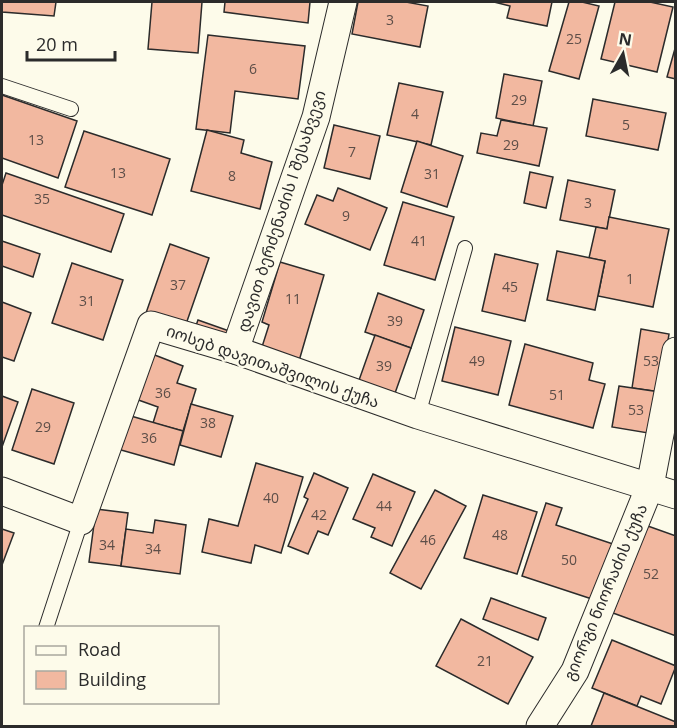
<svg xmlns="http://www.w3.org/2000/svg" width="677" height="728" font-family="'Open Sans','Noto Sans Georgian',sans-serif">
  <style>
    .building { fill: #f2b8a0; stroke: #2b2b2b; stroke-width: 1.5 }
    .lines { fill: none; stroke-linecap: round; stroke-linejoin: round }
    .lane-casing { stroke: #2b2b2b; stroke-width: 16 }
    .street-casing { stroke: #2b2b2b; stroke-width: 29 }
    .lane { stroke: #fdfbea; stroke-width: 14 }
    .street { stroke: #fdfbea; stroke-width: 27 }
    .labels { text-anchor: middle; stroke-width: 4.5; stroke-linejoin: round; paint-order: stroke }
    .number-label { font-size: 14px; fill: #5d4e48 }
    .street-label { font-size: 16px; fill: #2b2b2b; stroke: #fdfbea }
  </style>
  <rect width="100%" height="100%" fill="#fdfbea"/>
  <g class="building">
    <path d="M 2,2 L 56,2 L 54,16 L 2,12 Z"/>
    <path d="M 152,2 L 202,2 L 198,53 L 148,49 Z"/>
    <path d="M 225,2 L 310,2 L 308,23 L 224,12 Z"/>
    <path d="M 358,2 L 406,2 L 428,6 L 420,47 L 352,34 Z"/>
    <path d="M 494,2 L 552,2 L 547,26 L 507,18 L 510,6 Z"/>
    <path d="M 569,2 L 582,2 L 599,6 L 579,79 L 549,71 Z"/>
    <path d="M 615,2 L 650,2 L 673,7 L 657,72 L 601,59 Z"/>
    <path d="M 208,35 L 305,46 L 298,99 L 235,91 L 230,133 L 196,129 Z"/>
    <path d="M 676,45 L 676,79 L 667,77 Z"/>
    <path d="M 504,74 L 542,81 L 533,126 L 496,118 Z"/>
    <path d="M 399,83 L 443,92 L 431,145 L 387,135 Z"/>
    <path d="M 2,95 L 77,121 L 58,178 L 2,158 Z"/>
    <path d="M 593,99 L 666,113 L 658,150 L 586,136 Z"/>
    <path d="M 501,120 L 547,128 L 539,166 L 477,153 L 481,133 L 497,136 Z"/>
    <path d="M 334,125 L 380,136 L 370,179 L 324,168 Z"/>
    <path d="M 207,130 L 244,140 L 241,153 L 272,162 L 260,209 L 191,191 Z"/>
    <path d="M 84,131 L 170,159 L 152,215 L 65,187 Z"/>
    <path d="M 417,141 L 463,156 L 447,207 L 401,192 Z"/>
    <path d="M 530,172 L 553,177 L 546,208 L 524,203 Z"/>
    <path d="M 6,173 L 124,214 L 111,252 L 2,215 L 2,185 Z"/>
    <path d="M 568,180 L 615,190 L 607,229 L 560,220 Z"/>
    <path d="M 338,188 L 387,208 L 370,250 L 305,224 L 317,195 L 333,201 Z"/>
    <path d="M 403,202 L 454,217 L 435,280 L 384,265 Z"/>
    <path d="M 609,217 L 669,229 L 653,307 L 598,296 L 605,261 L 589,258 L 596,227 L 607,229 Z"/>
    <path d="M 2,241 L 40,254 L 33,277 L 2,266 Z"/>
    <path d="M 170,244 L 209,258 L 185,327 L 146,313 Z"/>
    <path d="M 557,251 L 605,261 L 595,310 L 547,300 Z"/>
    <path d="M 495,254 L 538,264 L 525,321 L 482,311 Z"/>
    <path d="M 280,262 L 324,275 L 299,361 L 261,350 L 269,325 L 262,322 Z"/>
    <path d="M 72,263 L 123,280 L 103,340 L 52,323 Z"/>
    <path d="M 378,293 L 424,310 L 411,348 L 365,332 Z"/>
    <path d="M 2,302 L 31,313 L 14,361 L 2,357 Z"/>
    <path d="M 198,320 L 232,332 L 227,347 L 193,334 Z"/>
    <path d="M 455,327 L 511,341 L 498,395 L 442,381 Z"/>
    <path d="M 641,329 L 669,334 L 660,392 L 632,388 Z"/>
    <path d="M 375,335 L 411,348 L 394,396 L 358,383 Z"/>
    <path d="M 525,344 L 593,363 L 589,380 L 605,384 L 593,428 L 509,405 Z"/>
    <path d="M 147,352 L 183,366 L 177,383 L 196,389 L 183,431 L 153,423 L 158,407 L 130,397 Z"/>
    <path d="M 619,386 L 660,392 L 654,434 L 612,427 Z"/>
    <path d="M 32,389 L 74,403 L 54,464 L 12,450 Z"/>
    <path d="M 2,396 L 18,402 L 2,447 Z"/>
    <path d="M 191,404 L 233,416 L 221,457 L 180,445 Z"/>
    <path d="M 124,414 L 183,431 L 174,465 L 114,448 Z"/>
    <path d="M 256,463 L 303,477 L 281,553 L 255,545 L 251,563 L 202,552 L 209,519 L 238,526 Z"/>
    <path d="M 314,473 L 348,488 L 328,535 L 318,531 L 308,554 L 288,546 L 308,499 L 304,497 Z"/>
    <path d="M 373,474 L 415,492 L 392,546 L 371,537 L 375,528 L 353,519 Z"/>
    <path d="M 435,490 L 466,506 L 421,589 L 390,573 Z"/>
    <path d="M 483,495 L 537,512 L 517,574 L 464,558 Z"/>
    <path d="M 546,503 L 562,508 L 556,525 L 616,545 L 598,601 L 522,576 Z"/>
    <path d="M 96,509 L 128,513 L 121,566 L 89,562 Z"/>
    <path d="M 155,520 L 186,525 L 180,574 L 121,566 L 126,529 L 153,533 Z"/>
    <path d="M 645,525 L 676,536 L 676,636 L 613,613 Z"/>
    <path d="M 2,529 L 14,533 L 2,565 Z"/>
    <path d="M 491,598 L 546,618 L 538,640 L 483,619 Z"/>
    <path d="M 461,619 L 533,657 L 508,704 L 436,666 Z"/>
    <path d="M 612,640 L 676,666 L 661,704 L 641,696 L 637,706 L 592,688 Z"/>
    <path d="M 604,693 L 676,722 L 676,726 L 591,726 Z"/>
  </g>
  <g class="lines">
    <g class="lane-casing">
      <g id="lane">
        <path d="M 2,86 L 71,109"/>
        <path d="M 418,415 L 465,248"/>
        <path d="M 46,628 L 81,521"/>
      </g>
    </g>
    <g class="street-casing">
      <g id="street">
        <path d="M 235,350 L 316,117 L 343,2"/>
        <path d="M 2,491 L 81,521 L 151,325 L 235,350 L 418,415 L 676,495"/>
        <path d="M 540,726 L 575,671 L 650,486 L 676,351"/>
      </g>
    </g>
    <use href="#lane" class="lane"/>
    <use href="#street" class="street"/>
  </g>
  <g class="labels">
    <g class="number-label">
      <text x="390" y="25">3</text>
      <text x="574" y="44">25</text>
      <text x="253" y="74">6</text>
      <text x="519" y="105">29</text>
      <text x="415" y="119">4</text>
      <text x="626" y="130">5</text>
      <text x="36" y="145">13</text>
      <text x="511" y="150">29</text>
      <text x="352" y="157">7</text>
      <text x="118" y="178">13</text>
      <text x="432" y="179">31</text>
      <text x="232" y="181">8</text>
      <text x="42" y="204">35</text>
      <text x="588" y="208">3</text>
      <text x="346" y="221">9</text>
      <text x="419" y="246">41</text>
      <text x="630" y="284">1</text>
      <text x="178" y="290">37</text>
      <text x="510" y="292">45</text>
      <text x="293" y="304">11</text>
      <text x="87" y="306">31</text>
      <text x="395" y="326">39</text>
      <text x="477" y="366">49</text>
      <text x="651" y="366">53</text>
      <text x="384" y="371">39</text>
      <text x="163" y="398">36</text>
      <text x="557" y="400">51</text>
      <text x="636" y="415">53</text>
      <text x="208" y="428">38</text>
      <text x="43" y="432">29</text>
      <text x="149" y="443">36</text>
      <text x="271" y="503">40</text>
      <text x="384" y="511">44</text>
      <text x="319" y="520">42</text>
      <text x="500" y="540">48</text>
      <text x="428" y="545">46</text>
      <text x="107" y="550">34</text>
      <text x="153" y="554">34</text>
      <text x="569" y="565">50</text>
      <text x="651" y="579">52</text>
      <text x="485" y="666">21</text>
    </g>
    <g class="street-label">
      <text transform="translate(281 211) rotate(-72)" y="6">დავით ბერძენაძის I შესახვევი</text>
      <text transform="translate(273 366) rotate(19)" y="6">იოსებ დავითაშვილის ქუჩა</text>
      <text transform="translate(605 592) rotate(-67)" y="6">გიორგი ნიორაძის ქუჩა</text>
    </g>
  </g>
  <rect width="677" height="728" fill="none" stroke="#2b2b2b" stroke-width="6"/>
  <rect x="24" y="626" width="195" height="78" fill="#fdfbea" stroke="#a9a89e" stroke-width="1.5"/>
  <rect x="36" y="646" width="30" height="9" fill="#fdfbea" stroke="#a9a89e" stroke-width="1.5"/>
  <text x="78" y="656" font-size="18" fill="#2b2b2b">Road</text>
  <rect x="36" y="671" width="30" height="18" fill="#f2b8a0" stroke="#a9a89e" stroke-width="1.5"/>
  <text x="78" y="686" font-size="18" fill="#2b2b2b">Building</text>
  <g transform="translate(623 54) rotate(9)" stroke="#fdfbea" stroke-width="4.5" paint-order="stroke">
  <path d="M0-4.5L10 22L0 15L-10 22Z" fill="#2b2b2b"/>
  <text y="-9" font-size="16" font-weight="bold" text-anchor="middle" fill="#2b2b2b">N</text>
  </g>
  <path d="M27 51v9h88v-9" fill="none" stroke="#2b2b2b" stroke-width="3"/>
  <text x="36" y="51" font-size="18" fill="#2b2b2b" stroke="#fdfbea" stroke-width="4.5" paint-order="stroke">20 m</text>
</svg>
